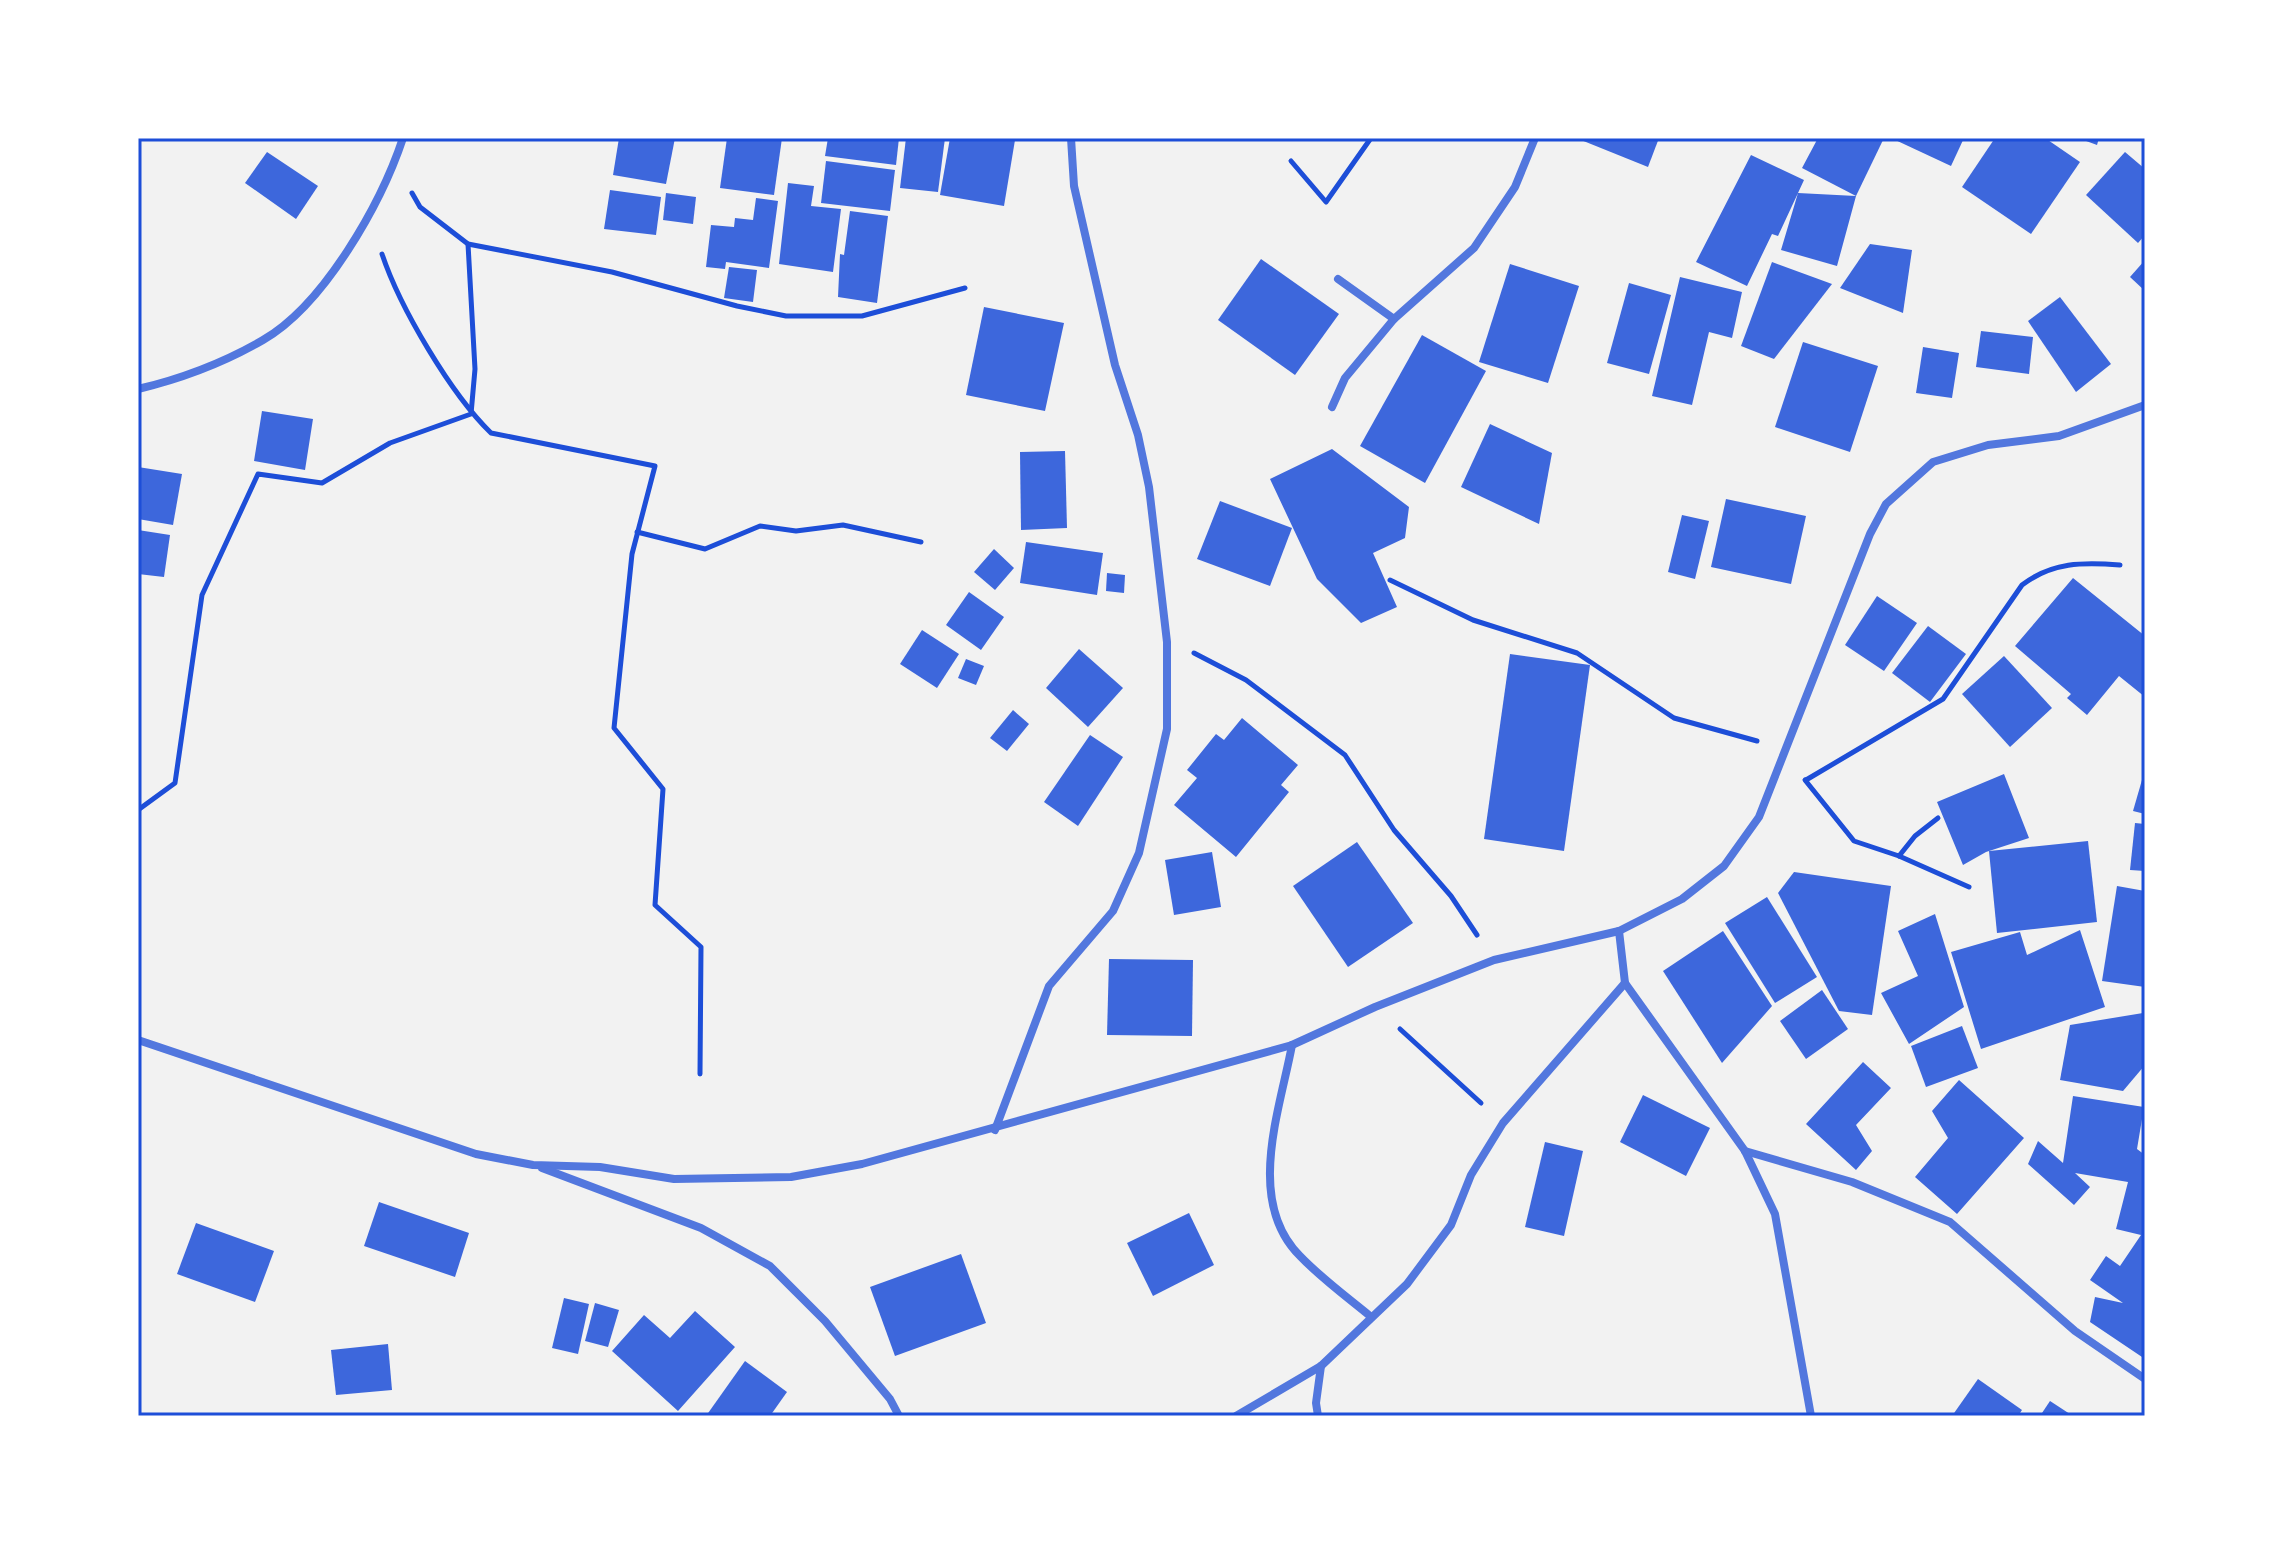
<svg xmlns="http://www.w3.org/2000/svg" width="2283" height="1554" font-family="Overpass,sans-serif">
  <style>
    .building { fill: #3d67dc }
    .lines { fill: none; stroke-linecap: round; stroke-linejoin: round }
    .path { stroke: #1d4ed8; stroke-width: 5 }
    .minor { stroke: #5277de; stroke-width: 8 }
    .neatline { fill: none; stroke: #1d4ed8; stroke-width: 3 }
  </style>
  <rect width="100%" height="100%" fill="#f2f2f2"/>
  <g class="building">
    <path d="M 619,138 L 675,138 L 666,184 L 613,175 Z"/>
    <path d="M 727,138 L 782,138 L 774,195 L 720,188 Z"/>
    <path d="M 828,138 L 899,138 L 896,165 L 825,156 Z"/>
    <path d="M 906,138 L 945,138 L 938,192 L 900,188 Z"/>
    <path d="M 950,138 L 1015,140 L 1004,206 L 940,195 Z"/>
    <path d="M 1576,138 L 1659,138 L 1648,167 Z"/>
    <path d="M 1818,138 L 1884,138 L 1856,196 L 1802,168 Z"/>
    <path d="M 1891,138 L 1964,138 L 1951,166 Z"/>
    <path d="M 1995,138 L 2045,138 L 2080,162 L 2031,234 L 1962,187 Z"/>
    <path d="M 2078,138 L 2099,138 L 2097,145 Z"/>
    <path d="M 267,152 L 318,186 L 296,219 L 245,183 Z"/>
    <path d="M 2125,152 L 2145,169 L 2145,235 L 2138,243 L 2086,195 Z"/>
    <path d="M 1751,155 L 1804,180 L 1798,193 L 1856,196 L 1837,266 L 1781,250 L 1798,193 L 1778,236 L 1772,234 L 1747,286 L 1696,262 Z"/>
    <path d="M 826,161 L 895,170 L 890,211 L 821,203 Z"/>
    <path d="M 788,183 L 814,186 L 811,206 L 841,209 L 833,272 L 779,264 Z"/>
    <path d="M 610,190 L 661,197 L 656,235 L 604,229 Z"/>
    <path d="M 666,193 L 696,197 L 693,224 L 663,220 Z"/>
    <path d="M 756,198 L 778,201 L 769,268 L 726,262 L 725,269 L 706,267 L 711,225 L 734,227 L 735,218 L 753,220 Z"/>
    <path d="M 850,211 L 888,216 L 877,303 L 838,297 L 840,254 L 844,255 Z"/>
    <path d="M 1870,244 L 1912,250 L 1903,313 L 1840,288 Z"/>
    <path d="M 1261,259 L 1339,314 L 1295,375 L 1218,320 Z"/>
    <path d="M 2145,260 L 2145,291 L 2130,277 Z"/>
    <path d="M 1772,262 L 1832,284 L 1774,359 L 1741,346 Z"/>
    <path d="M 1510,264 L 1579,286 L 1548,383 L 1479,362 Z"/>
    <path d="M 729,267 L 757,270 L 753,302 L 724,298 Z"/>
    <path d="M 1680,277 L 1742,292 L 1732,338 L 1709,332 L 1692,405 L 1652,396 Z"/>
    <path d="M 1629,283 L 1671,295 L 1649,374 L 1607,363 Z"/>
    <path d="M 2060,297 L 2111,364 L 2076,392 L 2028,321 Z"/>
    <path d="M 984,307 L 1064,323 L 1045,411 L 966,395 Z"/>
    <path d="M 1981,331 L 2033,337 L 2029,374 L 1976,367 Z"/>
    <path d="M 1422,335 L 1486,371 L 1425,483 L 1360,446 Z"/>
    <path d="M 1803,342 L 1878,366 L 1850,452 L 1775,427 Z"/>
    <path d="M 1923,347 L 1959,353 L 1952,398 L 1916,393 Z"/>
    <path d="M 262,411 L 313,419 L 305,470 L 254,461 Z"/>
    <path d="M 1490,424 L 1552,453 L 1539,524 L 1461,487 Z"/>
    <path d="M 1332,449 L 1409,507 L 1405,538 L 1373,553 L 1397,607 L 1361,623 L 1317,579 L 1270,479 Z"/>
    <path d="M 1065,451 L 1067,528 L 1021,530 L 1020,452 Z"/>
    <path d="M 138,467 L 182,474 L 173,525 L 138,519 Z"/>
    <path d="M 1726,499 L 1806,516 L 1791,584 L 1711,567 Z"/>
    <path d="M 1220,501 L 1292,528 L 1270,586 L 1197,559 Z"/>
    <path d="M 1682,515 L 1709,521 L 1695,579 L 1668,572 Z"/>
    <path d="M 138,530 L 170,535 L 164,577 L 138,574 Z"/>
    <path d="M 1026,542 L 1103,553 L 1097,595 L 1020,583 Z"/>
    <path d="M 994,549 L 1014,568 L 995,590 L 974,572 Z"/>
    <path d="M 1107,573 L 1125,575 L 1124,593 L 1106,591 Z"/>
    <path d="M 2073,578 L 2145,636 L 2145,697 L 2119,676 L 2087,715 L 2067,698 L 2071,694 L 2015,646 Z"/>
    <path d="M 969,592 L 1004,617 L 981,650 L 946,625 Z"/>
    <path d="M 1877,596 L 1917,623 L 1884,671 L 1845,645 Z"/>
    <path d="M 1928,626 L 1966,654 L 1930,702 L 1892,673 Z"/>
    <path d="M 922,630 L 959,654 L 937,688 L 900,664 Z"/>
    <path d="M 1079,649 L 1123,688 L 1088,727 L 1046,688 Z"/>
    <path d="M 1510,654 L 1590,665 L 1564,851 L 1484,839 Z"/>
    <path d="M 2004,656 L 2052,708 L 2010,747 L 1962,694 Z"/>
    <path d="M 966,659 L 984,666 L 976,685 L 958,678 Z"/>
    <path d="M 1013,710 L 1029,724 L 1007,751 L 990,738 Z"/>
    <path d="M 1242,718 L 1298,765 L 1281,785 L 1289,792 L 1236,857 L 1174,805 L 1197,778 L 1187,770 L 1216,734 L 1224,740 Z"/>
    <path d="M 1090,735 L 1123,757 L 1078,826 L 1044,802 Z"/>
    <path d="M 2144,773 L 2145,773 L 2145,814 L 2133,811 Z"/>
    <path d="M 2004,774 L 2029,838 L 1986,852 L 1963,865 L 1937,802 Z"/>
    <path d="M 2135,823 L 2145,824 L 2145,871 L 2130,870 Z"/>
    <path d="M 2088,841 L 2097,922 L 1997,933 L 1989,851 Z"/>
    <path d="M 1357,842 L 1413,923 L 1348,967 L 1293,886 Z"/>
    <path d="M 1212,852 L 1221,907 L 1174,915 L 1165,860 Z"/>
    <path d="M 1794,872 L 1891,886 L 1872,1015 L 1839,1011 L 1778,893 Z"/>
    <path d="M 2117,886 L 2145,891 L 2145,987 L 2102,981 Z"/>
    <path d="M 1767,897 L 1817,977 L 1775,1003 L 1725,923 Z"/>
    <path d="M 1935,914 L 1964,1007 L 1909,1044 L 1881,993 L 1918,976 L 1898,931 Z"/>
    <path d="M 2080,930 L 2105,1007 L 1981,1049 L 1951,952 L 2020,932 L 2027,955 Z"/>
    <path d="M 1723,931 L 1772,1006 L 1722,1063 L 1663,971 Z"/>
    <path d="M 1109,959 L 1193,960 L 1192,1036 L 1107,1035 Z"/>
    <path d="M 1822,990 L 1848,1029 L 1806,1059 L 1780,1021 Z"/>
    <path d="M 2143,1013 L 2145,1065 L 2123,1091 L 2060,1080 L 2070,1025 Z"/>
    <path d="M 1962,1026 L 1978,1068 L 1926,1087 L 1911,1046 Z"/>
    <path d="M 1863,1062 L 1891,1088 L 1856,1125 L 1872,1151 L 1856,1170 L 1806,1124 Z"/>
    <path d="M 1959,1080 L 2024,1138 L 1957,1214 L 1915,1177 L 1948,1138 L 1932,1111 Z"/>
    <path d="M 1643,1095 L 1710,1128 L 1686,1176 L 1620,1142 Z"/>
    <path d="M 2073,1096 L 2144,1107 L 2137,1149 L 2145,1155 L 2145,1359 L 2090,1322 L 2095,1297 L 2123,1303 L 2090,1280 L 2106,1256 L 2120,1266 L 2141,1235 L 2116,1229 L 2128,1182 L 2075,1173 L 2090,1187 L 2074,1205 L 2028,1164 L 2038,1141 L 2063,1163 Z"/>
    <path d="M 1545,1142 L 1583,1151 L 1564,1236 L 1525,1227 Z"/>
    <path d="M 379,1202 L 469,1233 L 455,1277 L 364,1246 Z"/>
    <path d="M 1189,1213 L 1214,1265 L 1153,1296 L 1127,1243 Z"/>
    <path d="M 196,1223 L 274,1251 L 255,1302 L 177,1274 Z"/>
    <path d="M 961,1254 L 986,1323 L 895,1356 L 870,1287 Z"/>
    <path d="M 564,1298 L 589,1304 L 578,1354 L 552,1348 Z"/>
    <path d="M 595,1303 L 619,1310 L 608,1347 L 585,1341 Z"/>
    <path d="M 695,1311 L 735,1347 L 678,1411 L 612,1351 L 644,1315 L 670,1338 Z"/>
    <path d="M 388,1344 L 392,1390 L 336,1395 L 331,1350 Z"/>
    <path d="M 745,1361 L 787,1392 L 770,1416 L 706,1416 Z"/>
    <path d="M 1978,1379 L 2022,1410 L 2018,1416 L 1952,1416 Z"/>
    <path d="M 2050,1401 L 2073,1416 L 2040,1416 Z"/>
  </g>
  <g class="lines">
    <g class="path">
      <path d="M 1291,161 L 1326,202 L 1371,138"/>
      <path d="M 412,193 L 420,207 L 468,244 L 612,272 L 737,306 L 786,316 L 862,316 L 965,288"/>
      <path d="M 382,254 C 400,308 451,394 491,433 L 655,466 L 632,554 L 614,728 L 663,789 L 655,905 L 701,947 L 700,1074"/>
      <path d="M 637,532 L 705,549 L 760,526 L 796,531 L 843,525 L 921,542"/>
      <path d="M 1390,580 L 1473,620 L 1577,653 L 1674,718 L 1757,741"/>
      <path d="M 1194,653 L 1246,680 L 1345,755 L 1394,830 L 1451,896 L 1477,935"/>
      <path d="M 1805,780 L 1854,841 L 1899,856 L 1969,887"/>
      <path d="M 1806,780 L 1943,699 L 2022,585 C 2052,562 2083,562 2120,565"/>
      <path d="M 138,810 L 175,783 L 202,595 L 258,474 L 322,483 L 390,443 L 471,414 L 475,369 L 468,244"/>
      <path d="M 1899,856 L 1915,836 L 1938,818"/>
      <path d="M 1400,1029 L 1481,1103"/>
    </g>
    <g class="minor">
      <path d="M 1338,279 L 1394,319 L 1474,248 L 1515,187 L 1535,138"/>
      <path d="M 138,389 C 180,379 225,362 263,340 C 324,305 381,204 403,138"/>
      <path d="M 1332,407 L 1345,378 L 1394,319"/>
      <path d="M 1619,931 L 1625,983 L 1745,1151 L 1775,1214 L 1811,1416"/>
      <path d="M 138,1040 L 476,1154 L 533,1165 L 600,1167 L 674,1179 L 791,1177 L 862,1164 L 1292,1045 L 1375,1007 L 1494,960 L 1619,931 L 1682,899 L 1724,866 L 1759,817 L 1870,534 L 1886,504 L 1933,462 L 1988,445 L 2059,436 L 2145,405"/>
      <path d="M 1292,1045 C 1280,1110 1245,1201 1300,1256 C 1321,1278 1347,1297 1370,1316"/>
      <path d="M 995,1130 L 1049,986 L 1113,911 L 1139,853 L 1167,729 L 1167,642 L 1149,487 L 1138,435 L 1115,365 L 1074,186 L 1071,138"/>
      <path d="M 1745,1151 L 1852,1182 L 1950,1222 L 2075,1331 L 2145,1379"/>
      <path d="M 542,1168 L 701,1228 L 770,1266 L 825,1321 L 890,1399 L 899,1416"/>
      <path d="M 1236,1416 L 1321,1366 L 1407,1284 L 1451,1225 L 1471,1175 L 1503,1123 L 1625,983"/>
      <path d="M 1318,1416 L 1316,1403 L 1321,1366"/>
    </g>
  </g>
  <rect width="2283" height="1554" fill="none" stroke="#ffffff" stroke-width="280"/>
  <rect x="140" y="140" width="2003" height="1274" class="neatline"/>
</svg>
